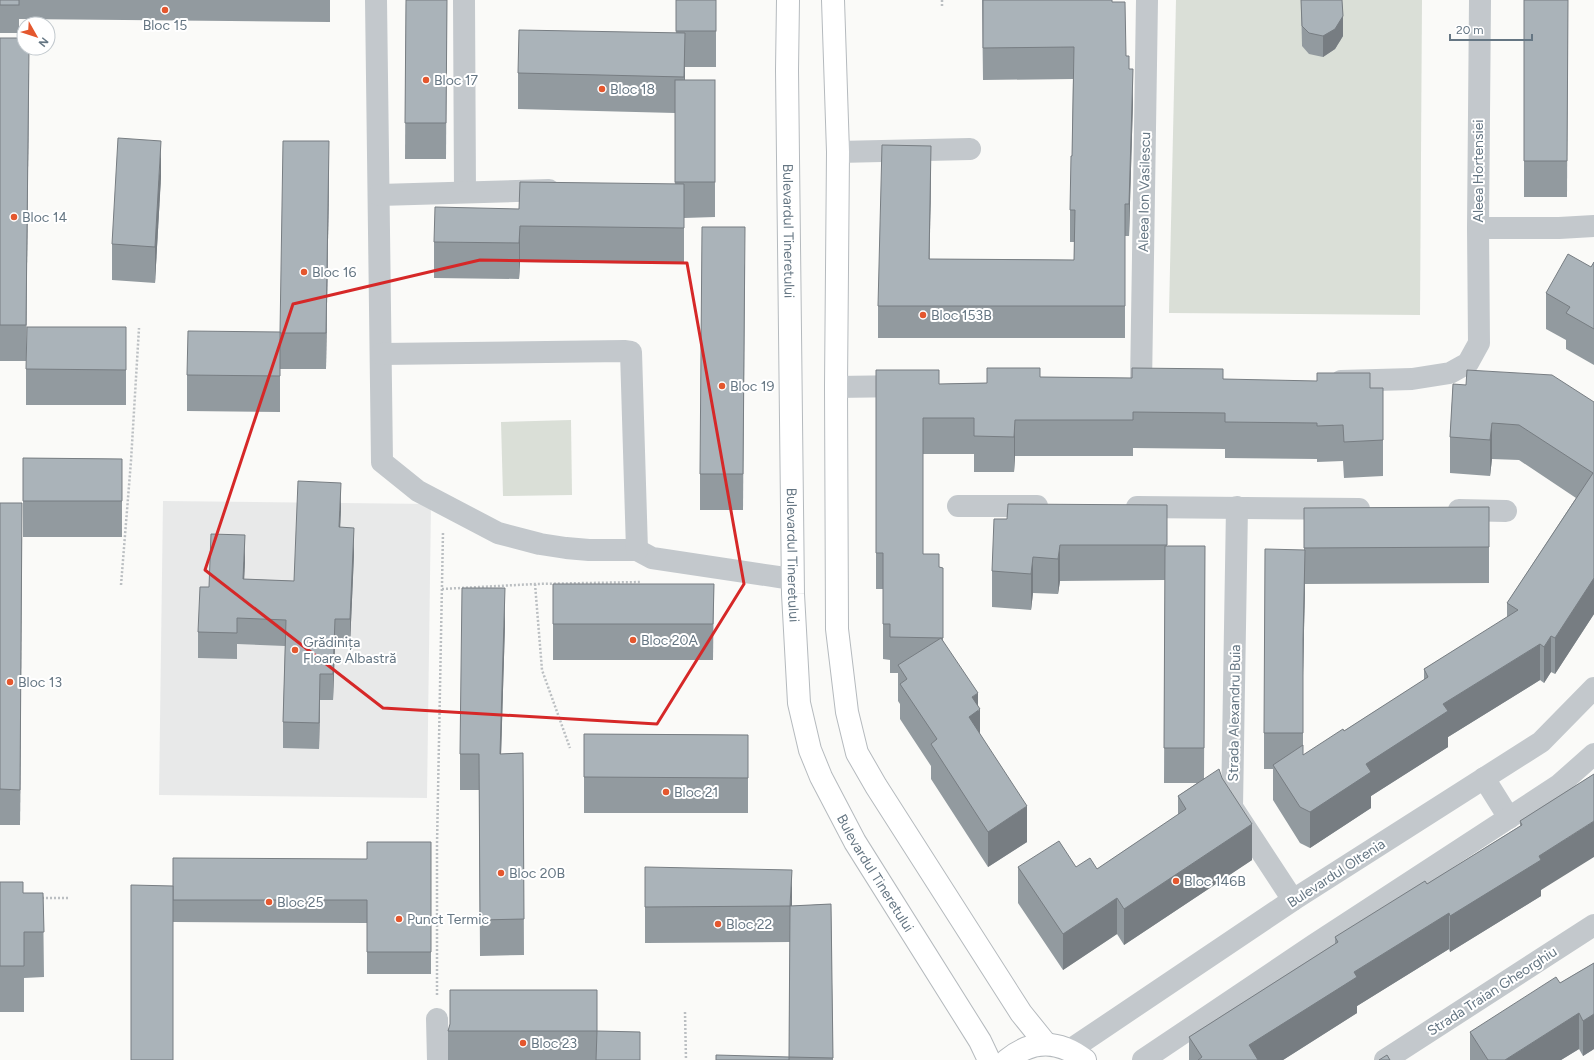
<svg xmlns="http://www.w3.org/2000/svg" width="1594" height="1060" font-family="Figtree,sans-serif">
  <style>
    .built { fill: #e8e9e9 }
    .green { fill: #dadfd7 }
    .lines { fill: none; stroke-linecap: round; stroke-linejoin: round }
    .major-casing { stroke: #b5babe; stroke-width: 24 }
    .path { stroke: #bbbfc2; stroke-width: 2.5; stroke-dasharray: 2 2; stroke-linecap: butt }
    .minor { stroke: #c3c8cc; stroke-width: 22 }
    .major { stroke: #fff; stroke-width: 22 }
    .wall { fill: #929a9f }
    .shaded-wall { fill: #777d82 }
    .building { fill: #aab3b9; stroke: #777d82 }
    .marked { fill: none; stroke: #d62828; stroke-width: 3; stroke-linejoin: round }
    .poi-dot { fill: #e4572e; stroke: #fff; stroke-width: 1.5 }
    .labels { text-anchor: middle; stroke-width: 4; stroke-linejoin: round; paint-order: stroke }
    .poi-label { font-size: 14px; fill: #657683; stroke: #fff; text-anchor: start }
    .street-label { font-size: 14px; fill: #657683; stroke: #fff }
  </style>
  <rect width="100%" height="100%" fill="#fafaf8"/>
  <path class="built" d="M 163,501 L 431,504 L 427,798 L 159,795 Z"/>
  <g class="green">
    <path d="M 1176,0 L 1422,0 L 1420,315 L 1169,313 Z"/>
    <path d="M 571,420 L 572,495 L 503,496 L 501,422 Z"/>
  </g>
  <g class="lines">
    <g class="major-casing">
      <g id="major">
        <path id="s1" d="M 788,0 L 787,70 L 793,594 L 799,703 L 810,750 L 821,777 L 855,842 L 980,1041 L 989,1060"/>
        <path d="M 833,0 L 838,152 L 836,387 L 837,629 L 847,712 L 857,753 L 876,786 L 1021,1013 L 1046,1044"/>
        <path d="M 1007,1060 C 1033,1039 1059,1040 1085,1060"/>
      </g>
    </g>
    <g class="path">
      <path d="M 942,0 L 942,6"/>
      <path d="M 535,584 L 542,670 L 570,748"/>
      <path d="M 121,585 L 131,461 L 139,328"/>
      <path d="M 442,589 L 535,584 L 641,582"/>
      <path d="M 42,898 L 69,898"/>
      <path d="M 437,995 L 437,845 L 443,532"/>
      <path d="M 685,1012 L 686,1060"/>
    </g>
    <g class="minor">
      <path d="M 376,0 L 382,462 L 418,491 L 498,533 L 540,544 L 566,548 L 589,550 L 637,550 L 652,558 L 792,579"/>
      <path d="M 464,0 L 465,192"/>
      <path d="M 838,152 L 970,149"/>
      <path d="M 379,195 L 549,190"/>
      <path d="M 1478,228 L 1559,228 L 1594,226"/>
      <path d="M 381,354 L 624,351 L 631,352 L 637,550"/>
      <path d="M 1341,381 L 1412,379 L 1450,373 L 1468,363 L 1479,343 L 1478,228 L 1480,0"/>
      <path d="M 1141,385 L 1147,0"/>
      <path d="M 836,387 L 907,386"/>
      <path d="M 958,506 L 1037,506"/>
      <path d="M 1137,507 L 1359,509"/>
      <path d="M 1237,507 L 1232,807 L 1293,900"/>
      <path d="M 1459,510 L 1506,511"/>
      <path d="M 1484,778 L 1509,818"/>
      <path d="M 437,1019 L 438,1060"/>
      <path d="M 1070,1050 L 1293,900 L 1541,742 L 1594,688"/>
      <path d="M 1143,1060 L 1314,945 L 1559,785 L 1594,754"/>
      <path d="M 1385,1060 L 1594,925"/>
    </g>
    <use href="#major" class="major"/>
  </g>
  <g class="wall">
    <path d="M 0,0 L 330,0 L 330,22 L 19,19 L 19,33 L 0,33 Z"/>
    <path d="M 406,0 L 447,0 L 446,159 L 405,159 Z"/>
    <path d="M 676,0 L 716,0 L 716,67 L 685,67 L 685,80 L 715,80 L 715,217 L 684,218 L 684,264 L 520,262 L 519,279 L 434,278 L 434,242 L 519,209 L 675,184 L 675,113 L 518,109 L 518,73 L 676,33 Z"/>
    <path d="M 982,0 L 1112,0 L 1112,2 L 1129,69 L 1133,101 L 1129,236 L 1125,236 L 1125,338 L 878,338 L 878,306 L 931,178 L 929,259 L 1074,260 L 1074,242 L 1070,242 L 1070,210 L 1072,156 L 1073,79 L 983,80 Z"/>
    <path d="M 1301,0 L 1342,0 L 1343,36 L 1335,49 L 1323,57 L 1309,54 L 1302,46 Z"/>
    <path d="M 1524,0 L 1568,0 L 1567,197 L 1524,197 Z"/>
    <path d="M 0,38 L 29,74 L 26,361 L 0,361 Z"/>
    <path d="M 329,176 L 326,369 L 280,369 L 280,333 Z"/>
    <path d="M 161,177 L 155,283 L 112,280 L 112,244 Z"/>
    <path d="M 1594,262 L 1594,365 L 1566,349 L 1566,340 L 1546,329 L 1546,293 L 1591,267 Z"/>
    <path d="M 745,263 L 743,510 L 700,510 L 700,474 Z"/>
    <path d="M 126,327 L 126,405 L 26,405 L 26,369 Z"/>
    <path d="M 280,368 L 280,412 L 187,411 L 187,375 Z"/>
    <path d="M 987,368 L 1040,377 L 1223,379 L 1370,388 L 1383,388 L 1383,476 L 1344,478 L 1343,461 L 1317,462 L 1317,459 L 1225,458 L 1225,449 L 1133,448 L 1133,456 L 1015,456 L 1014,472 L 974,472 L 974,454 L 923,454 L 923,554 L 939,567 L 943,603 L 943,641 L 978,706 L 980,734 L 1027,842 L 988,867 L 931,779 L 931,766 L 900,719 L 900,704 L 898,701 L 898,673 L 890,673 L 890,660 L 883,659 L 883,589 L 876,589 L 876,370 L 939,384 L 987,383 Z"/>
    <path d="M 1453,384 L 1594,402 L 1594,614 L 1555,674 L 1551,672 L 1544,683 L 1540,680 L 1448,737 L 1448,747 L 1371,796 L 1371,808 L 1310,848 L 1300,843 L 1273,800 L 1273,769 L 1264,769 L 1264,733 L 1304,550 L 1304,508 L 1489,547 L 1489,583 L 1305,584 L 1303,672 L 1303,755 L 1344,731 L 1424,680 L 1424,669 L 1507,618 L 1507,603 L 1576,498 L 1519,460 L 1492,459 L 1490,476 L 1450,473 L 1450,437 Z"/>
    <path d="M 23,458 L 122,459 L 122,537 L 23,537 Z"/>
    <path d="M 0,503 L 22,539 L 20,825 L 0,825 Z"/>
    <path d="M 1167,505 L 1167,546 L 1205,546 L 1204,779 L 1222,778 L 1252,860 L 1124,945 L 1117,934 L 1063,970 L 1018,903 L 1018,867 L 1076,867 L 1097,869 L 1178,815 L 1178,796 L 1197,783 L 1164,783 L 1165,580 L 1060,581 L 1058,594 L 1033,593 L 1031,610 L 992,607 L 992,571 L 1007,519 Z"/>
    <path d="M 341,509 L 340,527 L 354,554 L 350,645 L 335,645 L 333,700 L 320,700 L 319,749 L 283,748 L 283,722 L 285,646 L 237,644 L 237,659 L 198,658 L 198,632 L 209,587 L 245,561 L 244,579 L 294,581 Z"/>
    <path d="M 553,584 L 714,584 L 713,660 L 553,660 Z"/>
    <path d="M 505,624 L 501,754 L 523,753 L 524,955 L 480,956 L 479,790 L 460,790 L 460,754 Z"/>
    <path d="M 584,734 L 748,735 L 748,813 L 584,813 Z"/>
    <path d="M 1594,774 L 1541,890 L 1541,896 L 1450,952 L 1449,949 L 1357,1006 L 1357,1013 L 1283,1060 L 1189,1060 L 1189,1037 L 1335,944 L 1335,937 L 1427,884 L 1520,826 L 1520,821 Z"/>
    <path d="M 431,842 L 431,974 L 367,974 L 367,923 L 173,922 L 173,886 L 367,859 Z"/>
    <path d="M 645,867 L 792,906 L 831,904 L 833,1060 L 716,1060 L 789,1057 L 790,942 L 645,943 Z"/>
    <path d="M 0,882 L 23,893 L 43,893 L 44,977 L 24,978 L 24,1012 L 0,1012 Z"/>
    <path d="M 1594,963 L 1594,1049 L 1583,1056 L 1579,1049 L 1561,1060 L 1470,1060 L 1470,1032 L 1560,983 Z"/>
    <path d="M 450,990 L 597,1031 L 640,1060 L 448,1060 L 448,1031 L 450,1026 Z"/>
  </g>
  <g class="shaded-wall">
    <path d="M 1343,16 L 1343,36 L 1335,49 L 1323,57 L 1323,36 Z"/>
    <path d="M 685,33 L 685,69 L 684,113 L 684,77 Z"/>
    <path d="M 29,48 L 29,74 L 26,361 L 26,325 Z"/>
    <path d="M 1133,69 L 1133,101 L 1129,236 L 1129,204 Z"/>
    <path d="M 161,141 L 161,177 L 155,283 L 155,247 Z"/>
    <path d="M 329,141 L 329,176 L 326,369 L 326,333 Z"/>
    <path d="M 931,146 L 931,178 L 929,291 L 929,259 Z"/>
    <path d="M 520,226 L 520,262 L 519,279 L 519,243 Z"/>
    <path d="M 1015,420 L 1015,456 L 1014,472 L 1014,437 Z"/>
    <path d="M 1492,423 L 1492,459 L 1490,476 L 1490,440 Z"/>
    <path d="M 341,483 L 341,509 L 339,553 L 339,527 Z"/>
    <path d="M 354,528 L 354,554 L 350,645 L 350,619 Z"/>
    <path d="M 245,535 L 245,561 L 243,605 L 243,579 Z"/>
    <path d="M 22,539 L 20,825 L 20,790 Z"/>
    <path d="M 1060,545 L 1060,581 L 1058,594 L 1058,559 Z"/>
    <path d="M 1305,550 L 1305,586 L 1303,676 L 1303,640 Z"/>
    <path d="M 1033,557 L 1033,593 L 1031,610 L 1031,574 Z"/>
    <path d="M 1594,578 L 1594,614 L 1555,674 L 1555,638 Z"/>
    <path d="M 505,588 L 505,624 L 500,790 L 500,754 Z"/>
    <path d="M 335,619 L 335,645 L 333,700 L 333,674 Z"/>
    <path d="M 1551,636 L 1551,672 L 1544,683 L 1544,647 Z"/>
    <path d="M 1540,644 L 1540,680 L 1448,737 L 1448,747 L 1371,796 L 1371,808 L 1310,848 L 1310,812 L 1366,764 L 1443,704 Z"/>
    <path d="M 320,674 L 320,700 L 319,749 L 319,723 Z"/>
    <path d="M 978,693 L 978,711 L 980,709 L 980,745 L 969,717 L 972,697 Z"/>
    <path d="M 1027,806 L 1027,842 L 988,867 L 988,832 Z"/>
    <path d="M 1594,821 L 1594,857 L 1541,890 L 1541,896 L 1450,952 L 1450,916 L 1539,856 Z"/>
    <path d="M 1252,824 L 1252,860 L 1124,945 L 1124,909 Z"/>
    <path d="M 792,870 L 792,906 L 790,906 Z"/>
    <path d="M 1117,898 L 1117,934 L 1063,970 L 1063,934 Z"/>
    <path d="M 1449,913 L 1449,949 L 1357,1006 L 1357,1013 L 1283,1060 L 1249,1060 L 1249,1045 L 1354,972 Z"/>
    <path d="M 1579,1013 L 1579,1049 L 1561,1060 L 1505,1060 Z"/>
    <path d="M 1594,1014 L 1594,1049 L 1583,1056 L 1583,1021 Z"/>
  </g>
  <g class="building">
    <rect x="0" y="0" width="19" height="5"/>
    <path d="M 406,0 L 447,0 L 446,123 L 405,123 Z"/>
    <rect x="676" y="0" width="40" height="31"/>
    <path d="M 983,0 L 1112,0 L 1112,2 L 1125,2 L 1126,56 L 1129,56 L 1129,69 L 1133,69 L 1129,204 L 1125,204 L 1125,306 L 878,306 L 882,145 L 931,146 L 929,259 L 1074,260 L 1075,210 L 1070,210 L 1071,156 L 1072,156 L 1074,47 L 983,48 Z"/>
    <path d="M 1301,0 L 1342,0 L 1343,16 L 1335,29 L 1323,36 L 1309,33 L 1302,26 Z"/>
    <path d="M 1524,0 L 1568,0 L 1567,161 L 1524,161 Z"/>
    <path d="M 519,30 L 685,33 L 684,77 L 518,73 Z"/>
    <path d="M 0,38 L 24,38 L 24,48 L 29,48 L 26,325 L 0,325 Z"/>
    <rect x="675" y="80" width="40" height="102"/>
    <path d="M 118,138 L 161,141 L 155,247 L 112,244 Z"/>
    <path d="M 283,141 L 329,141 L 326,333 L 280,333 Z"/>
    <path d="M 520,182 L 684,184 L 684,228 L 520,226 L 519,243 L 434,242 L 435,207 L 519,209 Z"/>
    <path d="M 702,227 L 745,227 L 743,474 L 700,474 Z"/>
    <path d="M 1568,254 L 1591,267 L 1594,262 L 1594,329 L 1566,313 L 1570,307 L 1546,293 Z"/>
    <path d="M 27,327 L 126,327 L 126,370 L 26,369 Z"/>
    <path d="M 188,331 L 280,332 L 280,376 L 187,375 Z"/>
    <path d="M 987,368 L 1040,368 L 1040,377 L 1132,378 L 1132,368 L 1223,369 L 1223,379 L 1317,381 L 1317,373 L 1370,373 L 1370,388 L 1383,388 L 1383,440 L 1344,442 L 1343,425 L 1317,426 L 1317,423 L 1225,422 L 1225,413 L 1133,412 L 1133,420 L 1015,420 L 1014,437 L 974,436 L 974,418 L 923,418 L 923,554 L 939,554 L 939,567 L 943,568 L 943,638 L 890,637 L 890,624 L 883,624 L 883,553 L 876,553 L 876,370 L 939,370 L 939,384 L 987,383 Z"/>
    <path d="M 1467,370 L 1552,375 L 1594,402 L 1594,578 L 1555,638 L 1551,636 L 1544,647 L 1540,644 L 1443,704 L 1448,711 L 1366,764 L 1371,772 L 1310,812 L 1300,807 L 1273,765 L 1303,745 L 1303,755 L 1343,729 L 1344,731 L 1428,677 L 1424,669 L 1518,610 L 1507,603 L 1593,473 L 1519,425 L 1492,423 L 1490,440 L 1450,437 L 1453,384 L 1466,385 Z"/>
    <path d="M 23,458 L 122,459 L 122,501 L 23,501 Z"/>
    <path d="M 298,481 L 341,483 L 339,527 L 354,528 L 350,619 L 335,619 L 333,674 L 320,674 L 319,723 L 283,722 L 286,620 L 237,618 L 237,633 L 198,632 L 200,587 L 209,587 L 211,534 L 245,535 L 243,579 L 294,581 Z"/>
    <path d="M 0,503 L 22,503 L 20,790 L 0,789 Z"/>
    <path d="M 1008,504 L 1167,505 L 1167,545 L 1060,545 L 1058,559 L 1033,557 L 1031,574 L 992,571 L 994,519 L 1007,519 Z"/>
    <path d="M 1489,507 L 1489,547 L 1304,548 L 1304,508 Z"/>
    <path d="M 1165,546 L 1205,546 L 1204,748 L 1164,748 Z"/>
    <path d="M 1265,549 L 1305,550 L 1303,640 L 1303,733 L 1264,733 Z"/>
    <path d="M 553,584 L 714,584 L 713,624 L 553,624 Z"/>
    <path d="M 462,588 L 505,588 L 500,754 L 523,753 L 524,919 L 480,920 L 479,754 L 460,754 Z"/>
    <path d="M 941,638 L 978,693 L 972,697 L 980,709 L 969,717 L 1027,806 L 988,832 L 931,744 L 937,739 L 900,684 L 907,679 L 898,665 Z"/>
    <path d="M 584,734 L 748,735 L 748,778 L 584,777 Z"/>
    <path d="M 1219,769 L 1222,778 L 1252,824 L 1124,909 L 1117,898 L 1063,934 L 1018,867 L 1059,841 L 1076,867 L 1090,858 L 1097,869 L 1186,809 L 1178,796 Z"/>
    <path d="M 1594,774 L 1594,821 L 1539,856 L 1541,860 L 1450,916 L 1449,913 L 1354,972 L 1357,977 L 1249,1045 L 1258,1060 L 1198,1060 L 1202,1057 L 1189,1037 L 1338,942 L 1335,937 L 1425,881 L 1427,884 L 1522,825 L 1520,821 Z"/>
    <path d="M 367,842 L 431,842 L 431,952 L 367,952 L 367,900 L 173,900 L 173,858 L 367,859 Z"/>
    <path d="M 645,867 L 792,870 L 790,906 L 645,907 Z"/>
    <path d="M 0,882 L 23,882 L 23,893 L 43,893 L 44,932 L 24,932 L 24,966 L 0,966 Z"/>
    <path d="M 131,885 L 173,886 L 173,1060 L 131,1060 Z"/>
    <path d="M 831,904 L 833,1058 L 789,1057 L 790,906 Z"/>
    <path d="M 1594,963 L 1594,1014 L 1583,1021 L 1579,1013 L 1505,1060 L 1488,1060 L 1470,1032 L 1556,977 L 1560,983 Z"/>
    <path d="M 450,990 L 597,990 L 597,1031 L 448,1031 L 450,1024 Z"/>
    <path d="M 597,1031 L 640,1032 L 640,1060 L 596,1060 Z"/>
    <path d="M 716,1055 L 789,1057 L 789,1060 L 716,1060 Z"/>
    <path d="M 1387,1055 L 1390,1060 L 1379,1060 Z"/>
  </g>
  <path class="marked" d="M 480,260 L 687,263 L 744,584 L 657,724 L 383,708 L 205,570 L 293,304 Z"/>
  <g class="poi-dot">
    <circle cx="165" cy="10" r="4"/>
    <circle cx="426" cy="80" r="4"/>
    <circle cx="602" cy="89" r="4"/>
    <circle cx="14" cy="217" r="4"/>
    <circle cx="304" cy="272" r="4"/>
    <circle cx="923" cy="315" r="4"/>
    <circle cx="722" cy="386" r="4"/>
    <circle cx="633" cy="640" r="4"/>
    <circle cx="295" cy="650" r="4"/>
    <circle cx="10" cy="682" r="4"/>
    <circle cx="666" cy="792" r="4"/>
    <circle cx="501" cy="873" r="4"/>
    <circle cx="1176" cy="881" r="4"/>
    <circle cx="269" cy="902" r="4"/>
    <circle cx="399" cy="919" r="4"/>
    <circle cx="718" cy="924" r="4"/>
    <circle cx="523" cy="1043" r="4"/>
  </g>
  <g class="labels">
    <g class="poi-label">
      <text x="165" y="30" text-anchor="middle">Bloc 15</text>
      <text x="434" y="85">Bloc 17</text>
      <text x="610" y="94">Bloc 18</text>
      <text x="22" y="222">Bloc 14</text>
      <text x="312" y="277">Bloc 16</text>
      <text x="931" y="320">Bloc 153B</text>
      <text x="730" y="391">Bloc 19</text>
      <text x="641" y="645">Bloc 20A</text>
      <text x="303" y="647">Grădinița<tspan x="303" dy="16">Floare Albastră</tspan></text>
      <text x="18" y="687">Bloc 13</text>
      <text x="674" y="797">Bloc 21</text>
      <text x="509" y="878">Bloc 20B</text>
      <text x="1184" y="886">Bloc 146B</text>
      <text x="277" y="907">Bloc 25</text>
      <text x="407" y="924">Punct Termic</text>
      <text x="726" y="929">Bloc 22</text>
      <text x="531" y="1048">Bloc 23</text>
    </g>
    <g class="street-label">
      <text transform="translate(1478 171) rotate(-90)" y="5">Aleea Hortensiei</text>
      <text transform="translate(1144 192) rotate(-89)" y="5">Aleea Ion Vasilescu</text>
      <text dy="5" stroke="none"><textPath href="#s1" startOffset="231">Bulevardul Tineretului</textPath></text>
      <text dy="5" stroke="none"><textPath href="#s1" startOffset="555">Bulevardul Tineretului</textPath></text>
      <text transform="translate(1234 713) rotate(-89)" y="5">Strada Alexandru Buia</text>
      <text dy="5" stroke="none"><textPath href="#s1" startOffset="891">Bulevardul Tineretului</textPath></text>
      <text transform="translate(1336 873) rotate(-33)" y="5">Bulevardul Oltenia</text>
      <text transform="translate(1492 991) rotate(-33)" y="5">Strada Traian Gheorghiu</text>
    </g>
  </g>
  <g transform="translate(36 36) rotate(129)"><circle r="19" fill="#ffffff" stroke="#c1c8cd"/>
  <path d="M0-3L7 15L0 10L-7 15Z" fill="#e4572e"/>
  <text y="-6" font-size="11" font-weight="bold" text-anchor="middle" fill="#657683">N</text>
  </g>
  <path d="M1450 34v6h82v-6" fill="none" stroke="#657683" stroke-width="2"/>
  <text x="1456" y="34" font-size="12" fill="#657683" stroke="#ffffff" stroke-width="3" paint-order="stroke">20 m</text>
</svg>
